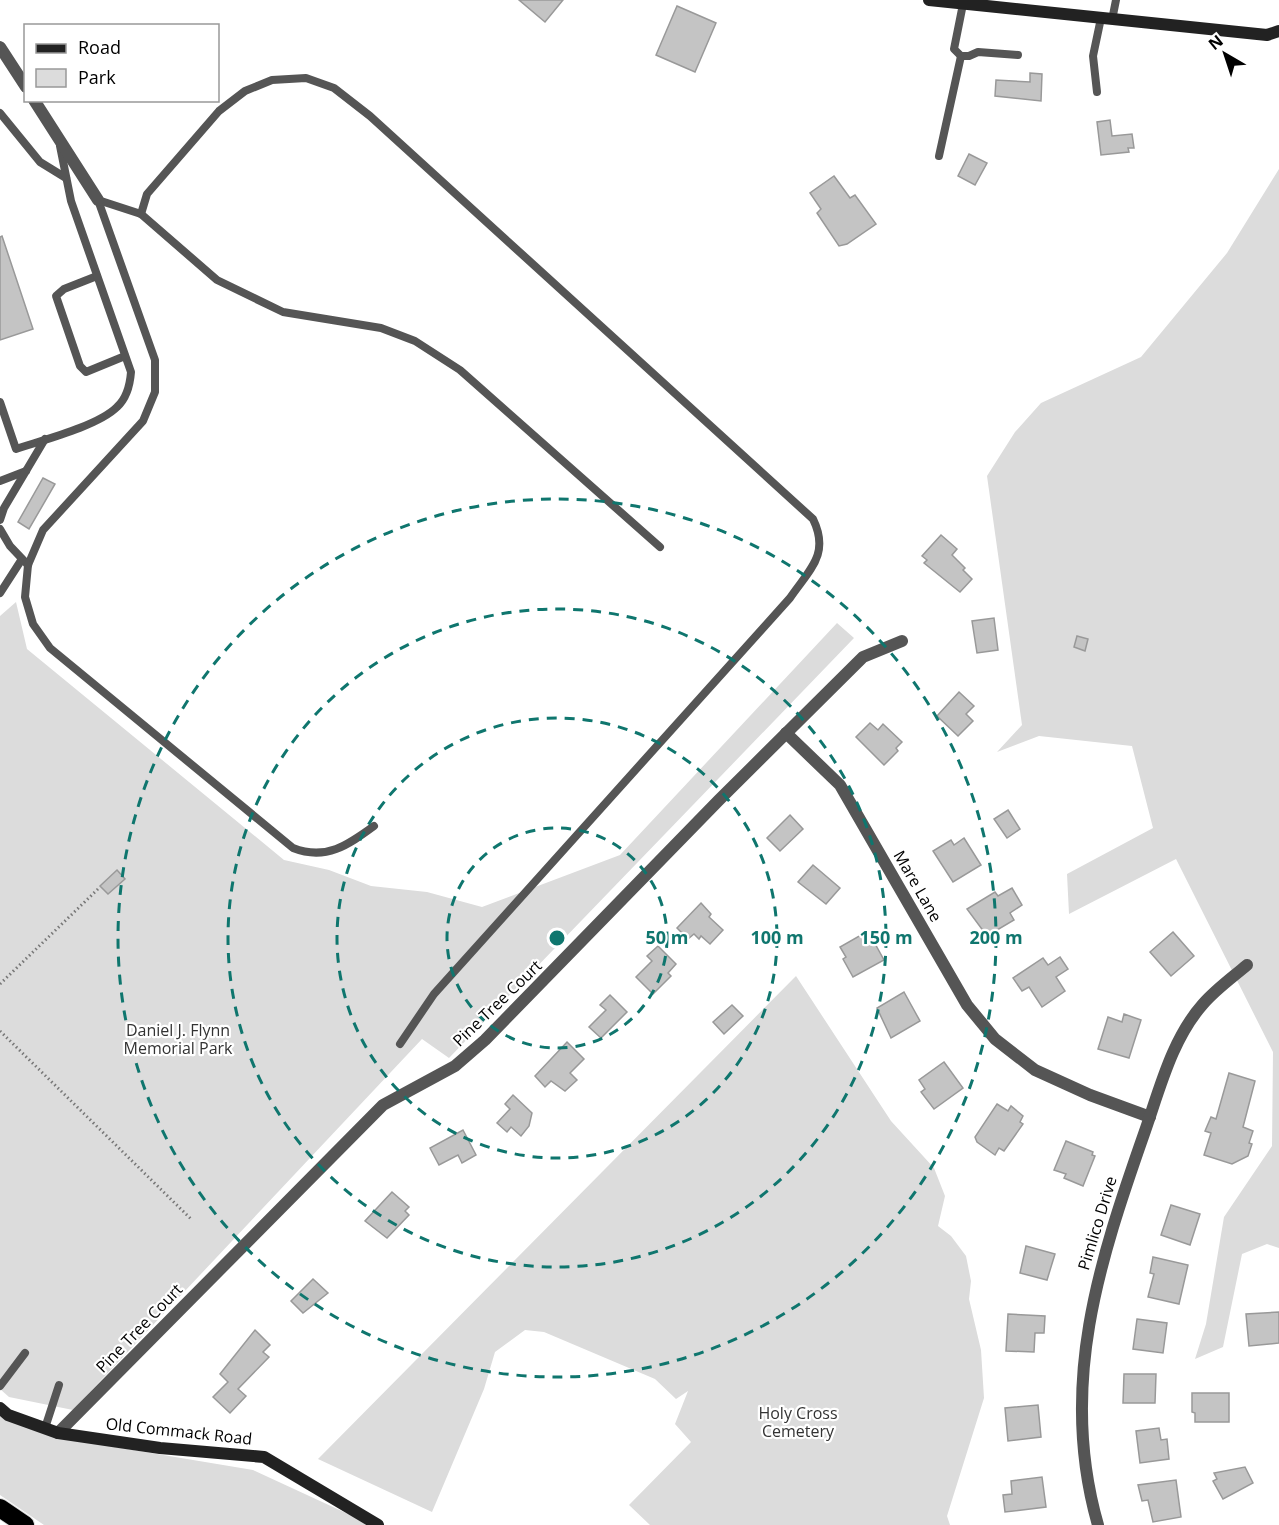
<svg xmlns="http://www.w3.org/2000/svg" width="1279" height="1525" font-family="'Open Sans',sans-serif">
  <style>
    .green { fill: #dcdcdc }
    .building { fill: #c4c4c4; stroke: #999; stroke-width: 1.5 }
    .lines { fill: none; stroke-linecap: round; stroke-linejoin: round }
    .highway-casing { stroke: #dbdbdb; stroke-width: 20 }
    .path { stroke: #777; stroke-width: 3; stroke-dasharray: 1.5 3; stroke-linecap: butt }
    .lane { stroke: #555; stroke-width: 8 }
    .street { stroke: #555; stroke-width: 12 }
    .secondary { stroke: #222; stroke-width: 12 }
    .highway { stroke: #000; stroke-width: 18 }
    .ring { fill: none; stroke: #0f766e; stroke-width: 3; stroke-dasharray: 10 8 }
    .labels { text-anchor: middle; stroke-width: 4.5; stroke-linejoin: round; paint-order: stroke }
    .street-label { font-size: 16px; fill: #000; stroke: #fff }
    .park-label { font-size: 16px; fill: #333; stroke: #fff }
    .centre { fill: #0f766e; stroke: #fff; stroke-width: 3 }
    .ring-label { font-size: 18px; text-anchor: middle; font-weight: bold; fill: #0f766e; stroke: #fff; stroke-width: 4.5; stroke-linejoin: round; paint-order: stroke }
  </style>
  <rect width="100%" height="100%" fill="#fff"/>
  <g class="green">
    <path d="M 1279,169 L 1279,1248 L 1267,1244 L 1242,1254 L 1223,1347 L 1195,1359 L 1206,1324 L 1224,1217 L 1272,1146 L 1273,1052 L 1176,859 L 1069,914 L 1067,874 L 1153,828 L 1132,746 L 1039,736 L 997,752 L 1022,725 L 987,476 L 1015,432 L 1041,403 L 1141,357 L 1227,253 Z"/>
    <path d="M 16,602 L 27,649 L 284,860 L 329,870 L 371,886 L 427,892 L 482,907 L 620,855 L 837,623 L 854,638 L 449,1058 L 422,1039 L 73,1410 L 9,1397 L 0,1389 L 0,616 Z"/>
    <path d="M 796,976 L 891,1121 L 934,1168 L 945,1196 L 938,1226 L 951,1236 L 966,1256 L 971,1281 L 969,1299 L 981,1350 L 984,1398 L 947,1516 L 950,1525 L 650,1525 L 629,1505 L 691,1442 L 675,1424 L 688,1391 L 676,1399 L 655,1379 L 544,1332 L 525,1330 L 495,1352 L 484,1389 L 432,1512 L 318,1459 Z"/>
    <path d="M 0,1415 L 61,1438 L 253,1470 L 372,1525 L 44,1525 L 0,1495 Z"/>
  </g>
  <g class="building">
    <path d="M 519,0 L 563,0 L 545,22 Z"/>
    <path d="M 677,6 L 716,23 L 695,72 L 656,55 Z"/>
    <path d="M 1030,73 L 1042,74 L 1041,101 L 995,96 L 996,80 L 1030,82 Z"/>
    <path d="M 1110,120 L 1112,136 L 1132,134 L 1134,148 L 1128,148 L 1129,152 L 1101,155 L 1097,122 Z"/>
    <path d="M 969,154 L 987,163 L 975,185 L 958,176 Z"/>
    <path d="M 834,176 L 850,198 L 855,195 L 876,224 L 847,244 L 839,246 L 817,213 L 821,209 L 810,193 Z"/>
    <path d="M 2,236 L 33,329 L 0,340 L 0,237 Z"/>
    <path d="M 43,478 L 55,484 L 29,529 L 18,522 Z"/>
    <path d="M 941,535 L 957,549 L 952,555 L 965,568 L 963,570 L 972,579 L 960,592 L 924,563 L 927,560 L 922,556 Z"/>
    <path d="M 994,618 L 998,650 L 977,653 L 972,621 Z"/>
    <path d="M 1077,636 L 1088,639 L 1085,651 L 1074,647 Z"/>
    <path d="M 959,692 L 974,706 L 966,714 L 973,721 L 958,736 L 937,716 Z"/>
    <path d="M 870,723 L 878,730 L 883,724 L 902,742 L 896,748 L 898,751 L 884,765 L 856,737 Z"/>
    <path d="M 1008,810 L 1020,829 L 1007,838 L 994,819 Z"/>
    <path d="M 790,815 L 803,829 L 780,851 L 767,838 Z"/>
    <path d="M 964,838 L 981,865 L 953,882 L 933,851 L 951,840 L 954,845 Z"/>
    <path d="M 813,865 L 840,888 L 826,904 L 798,882 Z"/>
    <path d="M 117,870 L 125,879 L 108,894 L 100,886 Z"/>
    <path d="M 1012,888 L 1022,905 L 1010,913 L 1014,920 L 987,936 L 967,909 L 995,892 L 998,896 Z"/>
    <path d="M 701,903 L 711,914 L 709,917 L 723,930 L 710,944 L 701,936 L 699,939 L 694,934 L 688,939 L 677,928 Z"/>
    <path d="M 868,931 L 884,960 L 853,977 L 843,959 L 846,957 L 840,947 Z"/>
    <path d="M 1173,932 L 1194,956 L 1171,976 L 1150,952 Z"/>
    <path d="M 658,946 L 676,964 L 668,973 L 671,976 L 653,994 L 636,977 L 652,961 L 647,956 Z"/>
    <path d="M 1060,957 L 1068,969 L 1056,977 L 1065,991 L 1042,1007 L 1029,987 L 1022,991 L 1013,978 L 1043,958 L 1048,965 Z"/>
    <path d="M 904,992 L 920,1021 L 891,1038 L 877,1008 Z"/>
    <path d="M 610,995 L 627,1012 L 601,1038 L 589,1027 L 606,1010 L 600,1005 Z"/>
    <path d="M 732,1005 L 743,1016 L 724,1034 L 713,1022 Z"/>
    <path d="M 1124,1014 L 1141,1020 L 1129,1058 L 1098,1049 L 1108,1017 L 1122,1022 Z"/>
    <path d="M 567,1042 L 584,1059 L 570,1073 L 577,1080 L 565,1091 L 551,1081 L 545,1087 L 535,1076 Z"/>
    <path d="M 944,1062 L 963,1088 L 934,1109 L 921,1092 L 925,1089 L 919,1080 Z"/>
    <path d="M 1229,1073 L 1255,1081 L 1243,1127 L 1253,1131 L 1249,1143 L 1252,1144 L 1248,1156 L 1232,1164 L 1204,1155 L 1211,1133 L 1205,1131 L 1211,1117 L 1216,1119 Z"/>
    <path d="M 513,1095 L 532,1113 L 529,1126 L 521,1136 L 511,1127 L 507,1132 L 497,1123 L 510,1109 L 505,1104 Z"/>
    <path d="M 997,1104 L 1008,1111 L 1011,1106 L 1023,1116 L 1020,1122 L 1023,1124 L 1004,1151 L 999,1148 L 995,1155 L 977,1142 L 975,1137 Z"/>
    <path d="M 463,1130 L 476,1155 L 462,1163 L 458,1155 L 439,1165 L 430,1148 Z"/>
    <path d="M 1066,1141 L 1093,1152 L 1092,1155 L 1095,1156 L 1083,1186 L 1064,1178 L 1066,1174 L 1054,1170 Z"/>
    <path d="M 392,1192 L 409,1207 L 405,1211 L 409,1215 L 387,1238 L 365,1221 Z"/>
    <path d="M 1171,1205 L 1200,1214 L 1190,1245 L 1161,1235 Z"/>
    <path d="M 1026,1246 L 1055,1254 L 1047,1280 L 1020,1273 Z"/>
    <path d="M 1153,1257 L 1188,1265 L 1179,1304 L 1148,1297 L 1154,1274 L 1150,1273 Z"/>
    <path d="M 313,1279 L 328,1293 L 303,1313 L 291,1301 Z"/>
    <path d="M 1279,1312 L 1279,1343 L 1249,1346 L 1246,1314 Z"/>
    <path d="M 1008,1314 L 1045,1316 L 1044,1333 L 1035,1333 L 1034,1352 L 1006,1351 Z"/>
    <path d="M 1137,1319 L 1167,1323 L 1163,1353 L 1133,1349 Z"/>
    <path d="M 255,1330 L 270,1345 L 263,1352 L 269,1357 L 238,1389 L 246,1396 L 230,1413 L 213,1397 L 228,1382 L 220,1374 Z"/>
    <path d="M 1124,1374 L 1156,1374 L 1155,1403 L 1123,1403 Z"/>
    <path d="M 1192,1393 L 1229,1393 L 1229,1422 L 1195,1422 L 1195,1413 L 1192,1412 Z"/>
    <path d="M 1038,1405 L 1041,1437 L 1008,1441 L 1005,1408 Z"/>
    <path d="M 1159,1428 L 1161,1440 L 1167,1439 L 1169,1459 L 1140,1463 L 1136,1431 Z"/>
    <path d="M 1245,1467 L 1253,1483 L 1223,1499 L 1213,1481 L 1217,1479 L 1214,1473 Z"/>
    <path d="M 1042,1477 L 1046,1507 L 1005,1512 L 1003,1495 L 1012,1494 L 1011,1481 Z"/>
    <path d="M 1176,1480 L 1181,1517 L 1153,1522 L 1148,1500 L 1142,1501 L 1138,1485 Z"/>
  </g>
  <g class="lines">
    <g class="highway-casing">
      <path id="highway" d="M 0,1508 L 25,1525"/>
    </g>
    <g class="path">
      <path d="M 0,984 L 98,889"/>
      <path d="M 0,1031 L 192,1220"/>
    </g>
    <g class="lane">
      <path d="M 963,4 L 954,49 L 961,56 L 969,56 L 978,52 L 1018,55"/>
      <path d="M 1112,20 L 1116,0"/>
      <path d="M 1097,92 L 1093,56 L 1101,18"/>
      <path d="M 0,113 L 40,162 L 66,178"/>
      <path d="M 939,156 L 961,56"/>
      <path d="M 98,200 L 155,360 L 155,392 L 143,421 L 43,530 L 28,565 L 25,597 L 33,624 L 50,648 L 293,848 C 326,861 348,845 374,826"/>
      <path d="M 98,200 L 141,214 L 217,280 L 283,312 L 381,328 L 415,341 L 460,370 L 660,547"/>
      <path d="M 141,214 L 147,194 L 219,111 L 245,91 L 272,80 L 306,78 L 334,88 L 370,116 L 813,519 C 830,554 810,569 790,598 L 434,994 L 400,1044"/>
      <path d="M 97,276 L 64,289 L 56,296 L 80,366 L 86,372 L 125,356"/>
      <path d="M 0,402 L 16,449 C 43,440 98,426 117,407 C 127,398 130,385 131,372 L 71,201 L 60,146"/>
      <path d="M 0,481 L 26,471"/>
      <path d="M 0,520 L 4,508 L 45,439"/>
      <path d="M 0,529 L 10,546 L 28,565"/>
      <path d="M 0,593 L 22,559"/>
      <path d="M 0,1386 L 25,1353"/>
      <path d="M 45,1428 L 59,1385"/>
    </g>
    <g class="street">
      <path d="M 0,47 L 26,87"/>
      <path d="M 34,100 L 98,200"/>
      <path d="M 786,733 L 840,785 L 967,1005 L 995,1039 L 1035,1070 L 1090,1095 L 1150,1117"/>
      <path d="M 58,1433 L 383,1105 L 455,1066 L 485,1040 L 719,800 L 863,657 L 902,641"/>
      <path d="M 1098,1525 C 1058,1386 1099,1262 1145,1131 C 1160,1088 1172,1039 1203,1004 C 1216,989 1233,977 1247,965"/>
    </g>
    <g class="secondary">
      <path d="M 929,0 L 1267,35 L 1279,31"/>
      <path d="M 0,1408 L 8,1415 L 58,1433 L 160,1448 L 264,1457 L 378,1525"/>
    </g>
    <use href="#highway" class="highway"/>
  </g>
  <g class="ring">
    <circle cx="557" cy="938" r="110"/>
    <circle cx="557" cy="938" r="220"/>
    <circle cx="557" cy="938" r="329"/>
    <circle cx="557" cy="938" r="439"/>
  </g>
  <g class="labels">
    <g class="street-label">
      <text transform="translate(918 886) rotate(60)" y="6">Mare Lane</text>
      <text transform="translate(497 1003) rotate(-44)" y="6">Pine Tree Court</text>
      <text transform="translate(1097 1223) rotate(-73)" y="6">Pimlico Drive</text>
      <text transform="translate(139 1328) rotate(-46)" y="6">Pine Tree Court</text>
      <text transform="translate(179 1431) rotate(6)" y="6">Old Commack Road</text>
    </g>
    <g class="park-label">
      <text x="178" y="1036">Daniel J. Flynn<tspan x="178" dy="18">Memorial Park</tspan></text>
      <text x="798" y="1419">Holy Cross<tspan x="798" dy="18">Cemetery</tspan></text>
    </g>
  </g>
  <circle cx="557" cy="938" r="9" class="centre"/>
  <g class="ring-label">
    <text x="667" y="944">50 m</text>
    <text x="777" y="944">100 m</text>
    <text x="886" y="944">150 m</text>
    <text x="996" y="944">200 m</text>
  </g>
  <rect x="24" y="24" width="195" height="78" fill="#ffffff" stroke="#999999" stroke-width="1.5"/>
  <rect x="36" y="44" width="30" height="9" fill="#222222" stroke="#999999" stroke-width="1.5"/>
  <text x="78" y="54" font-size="18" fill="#000000">Road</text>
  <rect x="36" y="69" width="30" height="18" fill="#dcdcdc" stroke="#999999" stroke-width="1.5"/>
  <text x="78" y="84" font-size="18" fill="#000000">Park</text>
  <g transform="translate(1225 54) rotate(321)" stroke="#ffffff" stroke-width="4.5" paint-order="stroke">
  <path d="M0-4.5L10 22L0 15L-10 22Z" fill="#000000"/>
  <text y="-9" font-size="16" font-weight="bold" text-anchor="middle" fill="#000000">N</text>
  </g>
</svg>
